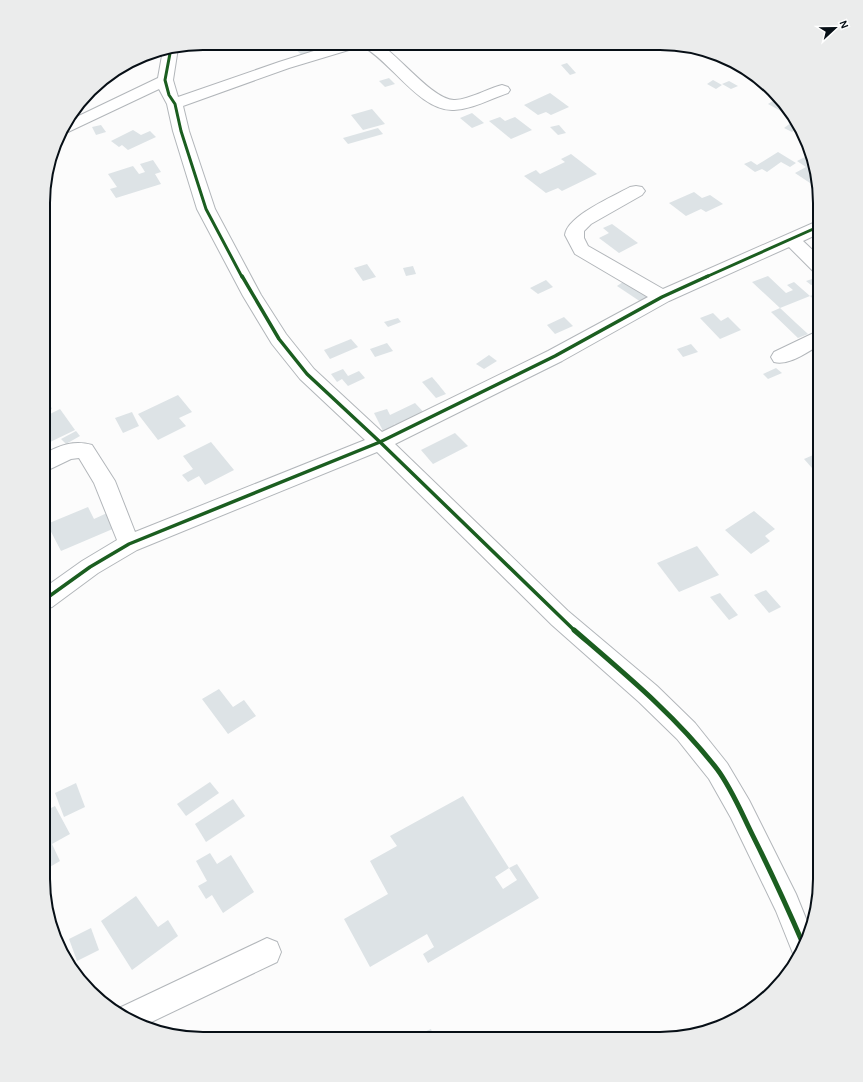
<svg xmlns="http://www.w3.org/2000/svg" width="863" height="1082" font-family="'Alegreya Sans',sans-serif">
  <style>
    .building { fill: #dde3e6 }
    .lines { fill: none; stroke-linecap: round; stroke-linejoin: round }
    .minor-casing { stroke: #b2b6ba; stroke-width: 2 }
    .minor { fill: #fff; fill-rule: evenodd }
    .cycleway-far2-casing { stroke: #fff; stroke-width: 5 }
    .cycleway-far1-casing { stroke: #fff; stroke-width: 6 }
    .cycleway-casing { stroke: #fff; stroke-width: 8 }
    .cycleway-far2 { stroke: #1b5e20; stroke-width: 3 }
    .cycleway-far1 { stroke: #1b5e20; stroke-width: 3.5 }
    .cycleway { stroke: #1b5e20; stroke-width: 5 }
    .rim { fill: none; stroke: #070f16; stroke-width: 2 }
  </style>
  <rect width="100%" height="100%" fill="#fcfcfc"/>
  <g class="building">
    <path d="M 275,43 L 339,43 L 305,58 L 290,44 L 280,48 Z"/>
    <path d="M 567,63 L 576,73 L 570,75 L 561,65 Z"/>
    <path d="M 389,78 L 395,84 L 385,87 L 379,81 Z"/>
    <path d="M 713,80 L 722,85 L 716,89 L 707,84 Z"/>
    <path d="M 729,81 L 738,86 L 731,89 L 722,84 Z"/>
    <path d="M 550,93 L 569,107 L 551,115 L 546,112 L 538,115 L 524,105 Z"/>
    <path d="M 776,99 L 781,104 L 791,115 L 790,116 L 768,104 Z"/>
    <path d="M 372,109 L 385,124 L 363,130 L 351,115 Z"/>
    <path d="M 472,113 L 484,123 L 472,128 L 460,118 Z"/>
    <path d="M 500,117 L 505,121 L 515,117 L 532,130 L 511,139 L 489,121 Z"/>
    <path d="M 792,122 L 800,126 L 792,132 L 784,128 Z"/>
    <path d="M 101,125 L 106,132 L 96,135 L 92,127 Z"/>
    <path d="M 559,125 L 566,133 L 558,135 L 550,127 Z"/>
    <path d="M 378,128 L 383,134 L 348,144 L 343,138 Z"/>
    <path d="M 133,130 L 141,135 L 150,131 L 156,137 L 128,150 L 122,145 L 119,147 L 111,141 Z"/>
    <path d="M 778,152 L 796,163 L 790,167 L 781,162 L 767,172 L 762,169 L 755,172 L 744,164 L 751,161 L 757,165 Z"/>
    <path d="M 571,154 L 597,174 L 562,191 L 558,188 L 546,193 L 524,176 L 536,170 L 540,174 L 565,162 L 561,159 Z"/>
    <path d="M 811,154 L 815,162 L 817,183 L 813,185 L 795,173 L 806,167 L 797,161 Z"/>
    <path d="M 153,160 L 161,172 L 155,174 L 161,184 L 116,198 L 110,189 L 117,187 L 108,174 L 133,166 L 139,174 L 145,172 L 140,164 Z"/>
    <path d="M 694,192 L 702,198 L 710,195 L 723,204 L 706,212 L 701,209 L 686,216 L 669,203 Z"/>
    <path d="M 612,224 L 638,243 L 619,253 L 599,238 L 609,233 L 603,228 Z"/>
    <path d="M 367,264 L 376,277 L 363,281 L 354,268 Z"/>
    <path d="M 413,266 L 416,274 L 406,276 L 403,268 Z"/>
    <path d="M 768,276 L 786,293 L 793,290 L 787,285 L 794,282 L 810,296 L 818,293 L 820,294 L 820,305 L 810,296 L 780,308 L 752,282 Z"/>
    <path d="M 818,277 L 820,282 L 811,285 L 806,281 Z"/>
    <path d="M 629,278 L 658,297 L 647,306 L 617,286 Z"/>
    <path d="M 546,280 L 553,287 L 538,294 L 530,288 Z"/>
    <path d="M 780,308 L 796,323 L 808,334 L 798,338 L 771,312 Z"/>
    <path d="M 713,313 L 721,321 L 728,317 L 741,330 L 720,339 L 700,318 Z"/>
    <path d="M 564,317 L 573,326 L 555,334 L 547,325 Z"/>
    <path d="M 398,318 L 401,322 L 388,327 L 384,322 Z"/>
    <path d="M 351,339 L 358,347 L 330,359 L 324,350 Z"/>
    <path d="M 387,343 L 393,351 L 375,357 L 370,349 Z"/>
    <path d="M 691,344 L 698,352 L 683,357 L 677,349 Z"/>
    <path d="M 489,355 L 497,361 L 484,369 L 476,364 Z"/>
    <path d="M 776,368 L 782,373 L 768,379 L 763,374 Z"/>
    <path d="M 343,369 L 348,376 L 359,371 L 365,378 L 348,386 L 342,379 L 337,382 L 331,374 Z"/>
    <path d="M 432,377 L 438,384 L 446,394 L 436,398 L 422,382 Z"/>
    <path d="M 178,395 L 192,412 L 179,418 L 186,426 L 158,440 L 138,414 Z"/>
    <path d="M 49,402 L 52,409 L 44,412 L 44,404 Z"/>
    <path d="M 415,403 L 429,418 L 401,431 L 394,423 L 396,427 L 383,431 L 374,413 L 387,409 L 390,415 Z"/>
    <path d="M 60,409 L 75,430 L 44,445 L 44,417 Z"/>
    <path d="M 132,412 L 139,426 L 123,433 L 115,418 Z"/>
    <path d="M 76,431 L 80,436 L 66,444 L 61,439 Z"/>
    <path d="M 455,433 L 468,446 L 433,464 L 421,450 Z"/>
    <path d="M 211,442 L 234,470 L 205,485 L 199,476 L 188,482 L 182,475 L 193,469 L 183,456 Z"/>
    <path d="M 820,452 L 820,477 L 804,459 Z"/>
    <path d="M 88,507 L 94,519 L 107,513 L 115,528 L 61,551 L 47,524 Z"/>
    <path d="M 754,511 L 775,529 L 765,536 L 770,541 L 751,554 L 725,530 Z"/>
    <path d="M 697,546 L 719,575 L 679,592 L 657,563 Z"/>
    <path d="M 766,590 L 781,607 L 769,613 L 754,595 Z"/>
    <path d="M 720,593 L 738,615 L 729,620 L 710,597 Z"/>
    <path d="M 219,689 L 233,707 L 244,700 L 256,716 L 228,734 L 202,699 Z"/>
    <path d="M 210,782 L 219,793 L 186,816 L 177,804 Z"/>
    <path d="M 76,783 L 85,807 L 64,817 L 55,793 Z"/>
    <path d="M 463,796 L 509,868 L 495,877 L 503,889 L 517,880 L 509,868 L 517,864 L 539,898 L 428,963 L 423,954 L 434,947 L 427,934 L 370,967 L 344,919 L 388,894 L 370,861 L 397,846 L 390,836 Z"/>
    <path d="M 233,799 L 245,816 L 206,842 L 195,824 Z"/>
    <path d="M 55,806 L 70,834 L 52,844 L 60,861 L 43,871 L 43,812 Z"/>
    <path d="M 210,853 L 217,864 L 231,855 L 254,892 L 223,913 L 212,895 L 206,899 L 198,886 L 207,881 L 196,861 Z"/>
    <path d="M 136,896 L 158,927 L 168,920 L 178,936 L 132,970 L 101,921 Z"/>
    <path d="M 91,928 L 99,950 L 77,961 L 69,939 Z"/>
    <path d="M 431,1029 L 434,1039 L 416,1039 L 415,1036 Z"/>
  </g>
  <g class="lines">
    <g class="minor-casing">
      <g id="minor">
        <path d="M 339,43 L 380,44 C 398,55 435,102 455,100 C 471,99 486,89 502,85 L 508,87 L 510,90 L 508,93 C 490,99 473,109 454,110 C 420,112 390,60 362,46 L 289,68 L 183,106 L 189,131 L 215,209 L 261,295 L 286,334 L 314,369 L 382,432 L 548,351 L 648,297 L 575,254 L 565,235 C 567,216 614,196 630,187 L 636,186 L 642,187 L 645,191 L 642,195 L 591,224 L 584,231 L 584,238 L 588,246 L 663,289 L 820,220 L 820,233 L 803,241 L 820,257 L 820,274 L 814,272 L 789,247 L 669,301 L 562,361 L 395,444 L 568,611 L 657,686 L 695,723 L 727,763 L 749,800 L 796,894 L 811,931 L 798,958 L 794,956 L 776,911 L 731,818 L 709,779 L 677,739 L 639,702 L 552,625 L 377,452 L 137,550 L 98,573 L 52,607 L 44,609 L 44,588 L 82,561 L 117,540 L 94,483 L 79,458 L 71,459 L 44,472 L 44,454 C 60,445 74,440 92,445 L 115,481 L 135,532 L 365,440 L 300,379 L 272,344 L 243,296 L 197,209 L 173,131 L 167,104 L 159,89 L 68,132 L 61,134 L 64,123 L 158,78 L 163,50 L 178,48 L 173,80 L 178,97 L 279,62 Z"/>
        <path d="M 820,330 L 820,345 C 807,352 789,366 774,362 L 771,357 L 774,352 Z"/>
        <path d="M 267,938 L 277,942 L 281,952 L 277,962 L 143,1026 L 115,1013 L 117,1009 Z"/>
      </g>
    </g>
    <use href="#minor" class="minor"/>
    <g class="cycleway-far2-casing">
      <g id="cycleway-far2">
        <path d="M 171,48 L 165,80 L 169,95 L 175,104 L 181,131 L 206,209 L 242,277"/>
        <path d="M 706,277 L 820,226"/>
      </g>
    </g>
    <g class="cycleway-far1-casing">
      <g id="cycleway-far1">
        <path d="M 242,276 L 279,339 L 307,374 L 380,442 L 575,631"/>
        <path d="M 44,600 L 90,567 L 129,544 L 380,442 L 555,356 L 662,297 L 708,276"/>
      </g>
    </g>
    <g class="cycleway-casing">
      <path id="cycleway" d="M 574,630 C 625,674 676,716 717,769 C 732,789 742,814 753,836 C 771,872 788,909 804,946"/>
    </g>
    <use href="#cycleway-far2" class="cycleway-far2"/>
    <use href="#cycleway-far1" class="cycleway-far1"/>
    <use href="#cycleway" class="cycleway"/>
  </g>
  <path d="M0 0H863V1082H0ZM203 50H660A153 153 0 0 1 813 203V879A153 153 0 0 1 660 1032H203A153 153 0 0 1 50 879V203A153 153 0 0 1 203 50Z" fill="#ebecec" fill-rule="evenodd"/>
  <path class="rim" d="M203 50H660A153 153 0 0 1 813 203V879A153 153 0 0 1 660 1032H203A153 153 0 0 1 50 879V203A153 153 0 0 1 203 50Z"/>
  <g transform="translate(835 28) rotate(68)" stroke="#ffffff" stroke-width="3" paint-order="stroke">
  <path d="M0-3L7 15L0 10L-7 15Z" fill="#070f16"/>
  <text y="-6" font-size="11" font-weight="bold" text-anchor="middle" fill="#070f16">N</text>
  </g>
</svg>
